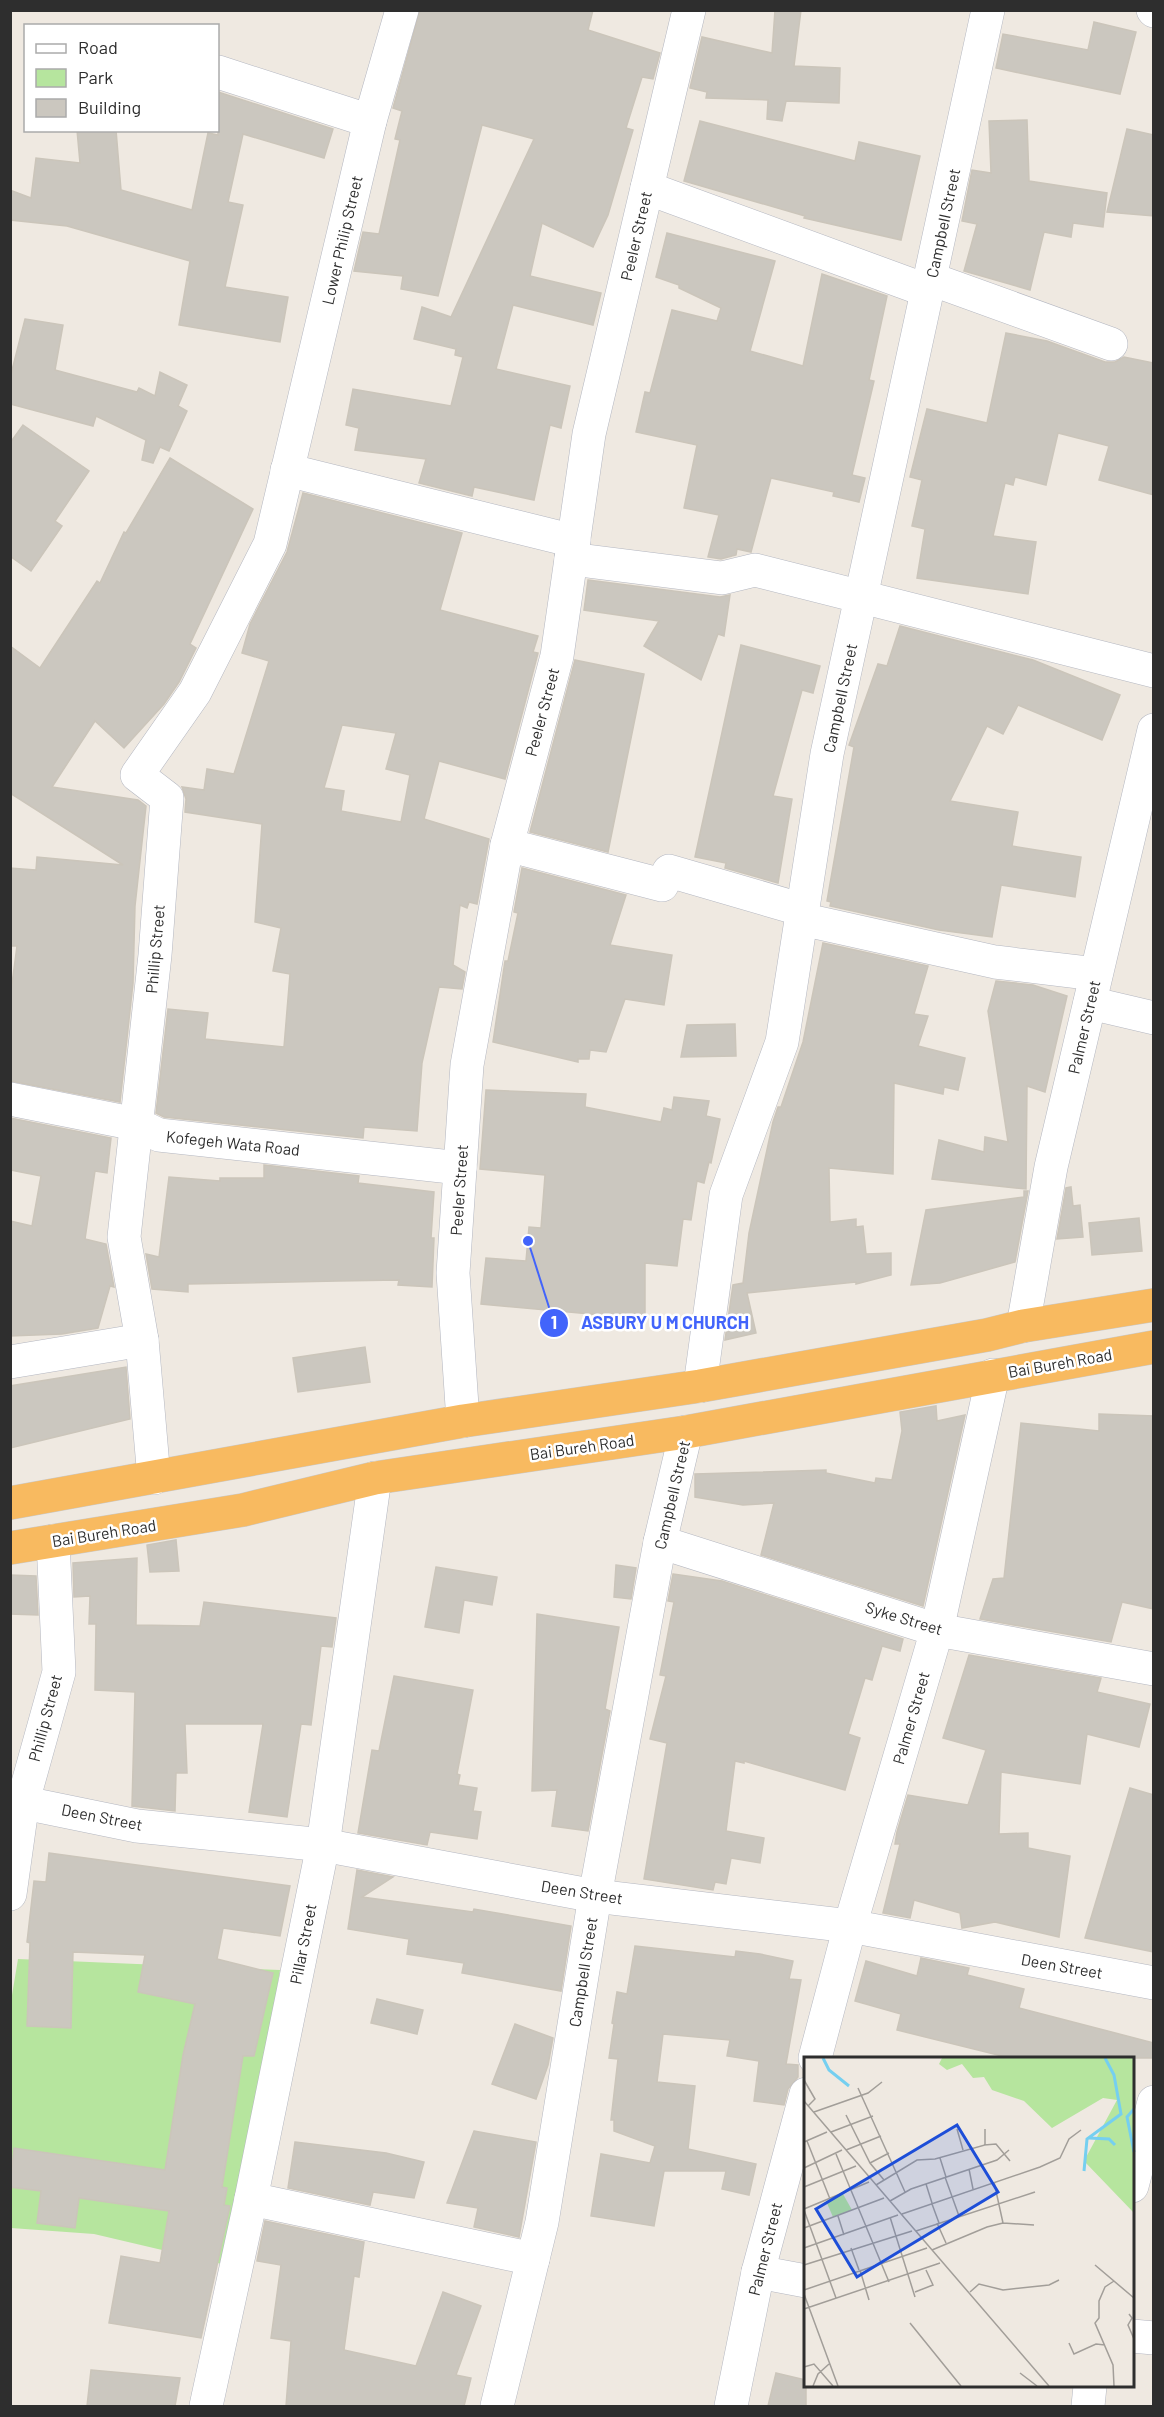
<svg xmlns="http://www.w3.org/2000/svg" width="1164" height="2417" font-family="Barlow,sans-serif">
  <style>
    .green { fill: #b6e59e }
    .building { fill: #cbc7bf; stroke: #cbc5ba; stroke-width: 1.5; fill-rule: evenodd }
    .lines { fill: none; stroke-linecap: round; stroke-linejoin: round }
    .minor-casing { stroke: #b4b7c1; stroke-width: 34 }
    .trunk-casing { stroke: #c9c9c9; stroke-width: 34 }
    .minor { stroke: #fff; stroke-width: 33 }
    .trunk { stroke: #f8ba60; stroke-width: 33 }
    .labels { text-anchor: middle; stroke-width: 5; stroke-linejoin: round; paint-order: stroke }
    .street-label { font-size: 16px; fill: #2e2e2e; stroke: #fff }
    .inset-river { fill: none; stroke: #75cff0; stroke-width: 3 }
    .inset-road { fill: none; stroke: #a29e99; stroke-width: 1.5 }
    .view { fill: #1d4ed8; fill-opacity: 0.15; stroke: #1d4ed8; stroke-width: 3 }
    .inset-edge { fill: none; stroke: #2e2e2e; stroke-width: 3 }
    .leader { fill: none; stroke: #4264fb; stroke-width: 2 }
    .callout-dot { fill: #4264fb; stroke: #fff; stroke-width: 2 }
    .mark-label { font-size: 18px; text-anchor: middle; font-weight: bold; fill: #fff }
    .callout-label { font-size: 18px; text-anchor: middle; font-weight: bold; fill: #4264fb; stroke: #fff; stroke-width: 5; stroke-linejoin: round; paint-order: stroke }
  </style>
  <rect width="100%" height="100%" fill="#efe9e1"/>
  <path class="green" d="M 18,1959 L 280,1970 L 260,2096 L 226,2265 L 94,2234 L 11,2228 L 10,2007 Z"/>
  <g class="building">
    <path d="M 420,10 L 593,10 L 588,30 L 660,53 L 653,79 L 642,77 L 626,128 L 633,130 L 608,215 L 593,247 L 542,223 L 530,276 L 601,293 L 593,325 L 513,305 L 496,369 L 570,386 L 561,428 L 550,425 L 534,500 L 474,487 L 472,496 L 419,483 L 426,459 L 355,450 L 359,428 L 346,425 L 353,389 L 451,406 L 463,357 L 455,355 L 456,349 L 414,339 L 422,307 L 451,317 L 534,139 L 482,125 L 438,296 L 401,289 L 403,276 L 354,271 L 363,232 L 379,234 L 400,140 L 395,139 L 402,111 L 393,108 Z"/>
    <path d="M 775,10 L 801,10 L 794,66 L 840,68 L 839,103 L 786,101 L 782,121 L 767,119 L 768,100 L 706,98 L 707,92 L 690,88 L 702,37 L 772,53 Z"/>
    <path d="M 1094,22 L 1136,32 L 1120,94 L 996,68 L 1003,34 L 1088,50 Z"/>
    <path d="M 218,92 L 333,129 L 324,158 L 243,134 L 228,202 L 243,205 L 225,287 L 288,297 L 280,342 L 179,325 L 190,261 L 67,226 L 10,220 L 10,190 L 31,198 L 36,158 L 80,163 L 77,130 L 116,130 L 121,190 L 192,210 L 208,133 L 218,135 Z"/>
    <path d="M 1027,120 L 1029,181 L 1107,193 L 1103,227 L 1073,223 L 1071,237 L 1044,232 L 1030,290 L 964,271 L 977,224 L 962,221 L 972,170 L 991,173 L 989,121 Z"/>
    <path d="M 700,121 L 855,161 L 859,142 L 920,156 L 901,240 L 804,218 L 805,216 L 684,181 Z"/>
    <path d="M 1127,129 L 1154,135 L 1154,216 L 1107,212 Z"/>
    <path d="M 667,233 L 775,261 L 750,351 L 803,366 L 822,274 L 887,296 L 869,380 L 874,381 L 852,475 L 865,478 L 859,502 L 833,496 L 834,492 L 771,478 L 751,552 L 737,549 L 736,555 L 721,559 L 708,557 L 719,515 L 684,508 L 697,445 L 636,432 L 645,392 L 650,393 L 672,310 L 717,321 L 721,308 L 679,288 L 679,285 L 656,277 Z"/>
    <path d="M 25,319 L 63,325 L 55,370 L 137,392 L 139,388 L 155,396 L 160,372 L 187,385 L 178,406 L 187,411 L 169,451 L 160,447 L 153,463 L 142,460 L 146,440 L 96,416 L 93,426 L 10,404 L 10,378 Z"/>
    <path d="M 1006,333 L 1047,341 L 1105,362 L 1115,362 L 1124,357 L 1154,363 L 1154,495 L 1099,480 L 1109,446 L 1058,433 L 1046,485 L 1015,477 L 1013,485 L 1005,483 L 993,536 L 1036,542 L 1028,594 L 917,578 L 925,529 L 912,526 L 922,480 L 910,477 L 927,409 L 987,423 Z"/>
    <path d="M 23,425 L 89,471 L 55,521 L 62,526 L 31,571 L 10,556 L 10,443 Z"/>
    <path d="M 170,458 L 253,509 L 190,644 L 196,648 L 179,682 L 164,704 L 124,748 L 95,721 L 52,787 L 138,800 L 146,806 L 135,906 L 133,983 L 120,1102 L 10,1081 L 10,999 L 17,946 L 10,946 L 10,868 L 36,870 L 37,857 L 123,865 L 10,793 L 10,646 L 40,668 L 97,581 L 100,583 L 124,532 L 126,533 Z"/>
    <path d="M 303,493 L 462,533 L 440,610 L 538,636 L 533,652 L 538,653 L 505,779 L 439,761 L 424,819 L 489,839 L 477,904 L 469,902 L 467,908 L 460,905 L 453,965 L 465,972 L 462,989 L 439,987 L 422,1063 L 417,1131 L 364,1127 L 363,1138 L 164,1117 L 156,1113 L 168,1009 L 208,1013 L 205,1039 L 284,1047 L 290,974 L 273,971 L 281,928 L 255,922 L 262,824 L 185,812 L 186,799 L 182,787 L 204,790 L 207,769 L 234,774 L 269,661 L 242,653 L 250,624 L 287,552 ZM 342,725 L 396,733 L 386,769 L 410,775 L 401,822 L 341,811 L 344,791 L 324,788 Z"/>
    <path d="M 588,580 L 720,597 L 730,595 L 724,636 L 718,634 L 701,680 L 644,646 L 659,621 L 584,610 Z"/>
    <path d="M 900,626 L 1033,660 L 1120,695 L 1102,740 L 1018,705 L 1003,734 L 987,726 L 950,801 L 1018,812 L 1012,846 L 1081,857 L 1075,897 L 1001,885 L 992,937 L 939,930 L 830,906 L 831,902 L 827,901 L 854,747 L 849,745 L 878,664 L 887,666 Z"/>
    <path d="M 741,645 L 820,666 L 813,693 L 802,690 L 773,796 L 792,799 L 778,883 L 725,868 L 726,863 L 695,857 Z"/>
    <path d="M 575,660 L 644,674 L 608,852 L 530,832 Z"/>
    <path d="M 522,868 L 626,895 L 610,945 L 672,955 L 664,1005 L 625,999 L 606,1052 L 590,1050 L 589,1059 L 578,1059 L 578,1062 L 493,1042 L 505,961 L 508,961 L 518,913 L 514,912 Z"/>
    <path d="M 823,943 L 928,966 L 914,1014 L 928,1016 L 918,1046 L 965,1058 L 958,1090 L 944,1087 L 943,1094 L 894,1083 L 893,1174 L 829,1168 L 830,1222 L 856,1219 L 856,1227 L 863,1226 L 866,1254 L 891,1253 L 891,1275 L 856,1284 L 856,1282 L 747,1293 L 756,1333 L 725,1340 L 733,1285 L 743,1283 L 749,1233 L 773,1122 L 778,1107 L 781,1107 L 803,1042 Z"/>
    <path d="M 996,981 L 1033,985 L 1067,996 L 1045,1092 L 1027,1086 L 1026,1189 L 932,1179 L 939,1140 L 984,1152 L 985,1137 L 1008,1142 L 988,1011 Z"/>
    <path d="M 735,1024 L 736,1056 L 681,1057 L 687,1025 Z"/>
    <path d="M 486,1090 L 586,1094 L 585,1107 L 661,1122 L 664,1108 L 672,1110 L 674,1097 L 709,1101 L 706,1116 L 720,1119 L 711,1163 L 709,1162 L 704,1183 L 697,1181 L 691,1220 L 683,1219 L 677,1266 L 645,1263 L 645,1319 L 481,1304 L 486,1258 L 526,1261 L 529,1227 L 541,1228 L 545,1175 L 480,1169 Z"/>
    <path d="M 10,1118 L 111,1138 L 107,1173 L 95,1171 L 85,1239 L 106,1244 L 114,1287 L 110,1286 L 98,1328 L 62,1334 L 10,1336 L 10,1221 L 32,1226 L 41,1176 L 10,1170 Z"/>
    <path d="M 264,1165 L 359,1176 L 358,1183 L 434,1192 L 431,1238 L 434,1238 L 432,1287 L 398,1285 L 399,1280 L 338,1281 L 188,1284 L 188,1292 L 152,1289 L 146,1254 L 159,1257 L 169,1177 L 220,1181 L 220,1178 L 264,1178 Z"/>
    <path d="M 1071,1187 L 1073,1206 L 1080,1205 L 1083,1237 L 1057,1239 L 1066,1188 Z"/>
    <path d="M 1024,1191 L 1028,1191 L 1015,1262 L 940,1283 L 911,1285 L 926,1210 L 1024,1197 Z"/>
    <path d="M 1139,1218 L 1142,1251 L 1092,1255 L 1089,1223 Z"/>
    <path d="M 365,1347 L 370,1382 L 298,1392 L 293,1358 Z"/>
    <path d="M 126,1367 L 130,1419 L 10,1448 L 10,1386 Z"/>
    <path d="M 936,1406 L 937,1421 L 965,1415 L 923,1606 L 761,1555 L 774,1503 L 743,1505 L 695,1497 L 695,1474 L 826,1470 L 826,1473 L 875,1483 L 876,1478 L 892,1480 L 902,1431 L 900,1412 Z"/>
    <path d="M 1099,1414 L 1154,1416 L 1154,1609 L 1122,1602 L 1111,1642 L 980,1619 L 993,1579 L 1004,1578 L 1021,1423 L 1099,1431 Z"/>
    <path d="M 176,1540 L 179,1571 L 150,1572 L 147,1545 Z"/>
    <path d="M 137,1558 L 136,1625 L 200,1626 L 204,1602 L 336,1618 L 332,1647 L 321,1646 L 311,1725 L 301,1724 L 287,1817 L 249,1812 L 263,1724 L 185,1724 L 187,1773 L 176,1773 L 175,1811 L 132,1806 L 135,1692 L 95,1690 L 96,1624 L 89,1624 L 90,1596 L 74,1597 L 73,1563 Z"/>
    <path d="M 616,1565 L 636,1568 L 631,1599 L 614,1597 Z"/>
    <path d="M 436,1567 L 497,1577 L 492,1605 L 464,1600 L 459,1633 L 425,1627 Z"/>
    <path d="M 673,1574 L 722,1581 L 903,1639 L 900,1651 L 882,1646 L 872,1680 L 865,1678 L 848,1734 L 860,1738 L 845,1790 L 744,1761 L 744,1763 L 735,1761 L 726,1831 L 764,1838 L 760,1863 L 731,1858 L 726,1884 L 715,1882 L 713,1890 L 644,1879 L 667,1743 L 650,1739 L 666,1676 L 660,1675 L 674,1602 L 668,1601 Z"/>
    <path d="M 10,1575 L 36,1576 L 38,1615 L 10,1614 Z"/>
    <path d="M 537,1614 L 619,1627 L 605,1709 L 610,1711 L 588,1831 L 552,1826 L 557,1790 L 532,1791 Z"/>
    <path d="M 969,1655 L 1101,1678 L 1097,1692 L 1150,1704 L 1139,1747 L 1087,1734 L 1080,1784 L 1001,1772 L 999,1834 L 1028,1833 L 1028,1848 L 1070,1856 L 1059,1937 L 995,1922 L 962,1928 L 960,1913 L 914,1900 L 910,1918 L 883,1913 L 900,1844 L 895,1844 L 897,1832 L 908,1795 L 968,1805 L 986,1750 L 943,1738 Z"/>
    <path d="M 394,1676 L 473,1690 L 457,1774 L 460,1775 L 458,1785 L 477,1788 L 473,1811 L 481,1812 L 477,1839 L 430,1832 L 427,1845 L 358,1833 L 372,1750 L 379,1751 Z"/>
    <path d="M 1130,1788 L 1154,1795 L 1154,1952 L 1085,1938 Z"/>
    <path d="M 49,1853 L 290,1886 L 280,1936 L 223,1928 L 217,1959 L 273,1973 L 254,2056 L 243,2056 L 222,2187 L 227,2188 L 224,2205 L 230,2206 L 201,2338 L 109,2323 L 121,2256 L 160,2263 L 169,2211 L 79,2198 L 75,2228 L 37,2223 L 41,2191 L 10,2187 L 14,2148 L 165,2170 L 183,2055 L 195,2004 L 138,1992 L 145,1955 L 73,1952 L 71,2028 L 27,2026 L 30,1943 L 27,1942 L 34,1881 L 46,1882 Z"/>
    <path d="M 357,1870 L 393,1877 L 362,1897 L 473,1912 L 474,1909 L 571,1926 L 561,1991 L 462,1973 L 464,1963 L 407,1954 L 409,1939 L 348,1929 Z"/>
    <path d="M 635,1946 L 735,1957 L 736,1951 L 760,1954 L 793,1961 L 789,1979 L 801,1980 L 786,2064 L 798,2065 L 798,2077 L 788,2089 L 784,2105 L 754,2101 L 759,2061 L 727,2056 L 730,2040 L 663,2034 L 657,2082 L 695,2086 L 688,2149 L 756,2164 L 749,2195 L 722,2189 L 726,2171 L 664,2171 L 654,2226 L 591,2216 L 601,2154 L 650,2163 L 655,2146 L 614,2131 L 614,2120 L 611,2120 L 618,2059 L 609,2058 L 614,2024 L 612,2023 L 617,1992 L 627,1994 Z"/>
    <path d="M 921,1958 L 969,1968 L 967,1975 L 1024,1989 L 1019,2008 L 1154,2043 L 1154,2058 L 1010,2058 L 897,2030 L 901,2014 L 855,2001 L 866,1961 L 917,1976 Z"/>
    <path d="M 377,1999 L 423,2010 L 417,2034 L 371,2023 Z"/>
    <path d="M 515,2024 L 553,2038 L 548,2065 L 536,2099 L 492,2084 Z"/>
    <path d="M 474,2131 L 536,2142 L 519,2237 L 474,2227 L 478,2208 L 447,2203 Z"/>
    <path d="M 295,2142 L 386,2153 L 424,2162 L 414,2198 L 373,2192 L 370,2205 L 288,2188 Z"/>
    <path d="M 265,2221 L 364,2242 L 359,2277 L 354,2276 L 344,2350 L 416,2366 L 443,2292 L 481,2306 L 456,2375 L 471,2378 L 464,2406 L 286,2406 L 291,2341 L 271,2338 L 281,2265 L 257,2261 Z"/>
    <path d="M 91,2370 L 180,2378 L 175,2406 L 87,2406 Z"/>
    <path d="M 776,2373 L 806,2380 L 806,2406 L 768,2406 Z"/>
  </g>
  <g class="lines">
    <g class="minor-casing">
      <g id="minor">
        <path d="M 1153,10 L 1154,11"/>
        <path d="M 218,72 L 370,121"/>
        <path d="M 647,188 L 928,291"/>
        <path d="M 931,279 L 1111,344"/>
        <path d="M 287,470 L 574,541"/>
        <path d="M 571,559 L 722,578 L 755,570 L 1154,671"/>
        <path d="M 507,845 L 662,885 L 669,871 L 803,910"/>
        <path d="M 801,919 L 995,962 L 1096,974"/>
        <path d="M 1090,1003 L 1154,1018"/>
        <path d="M 10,1099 L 136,1124 L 159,1135 L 460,1168"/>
        <path d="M 1023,1326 L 1051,1167 L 1154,730"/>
        <path d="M 10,1362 L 142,1340"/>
        <path d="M 700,1386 L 726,1195 L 782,1042 L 827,754 L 988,10"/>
        <path d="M 463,1421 L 453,1273 L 467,1065 L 507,845 L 557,656 L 589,434 L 689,10"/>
        <path d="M 154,1478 L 142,1340 L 124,1237 L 155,955 L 167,798 L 137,775 L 195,692 L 270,544 L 370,121 L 402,10"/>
        <path d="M 660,1542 L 937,1630 L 1154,1669"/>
        <path d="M 10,1800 L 137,1826 L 323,1845 L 595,1896 L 850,1926 L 1154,1983"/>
        <path d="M 10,1894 L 23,1801 L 59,1672 L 53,1541"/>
        <path d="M 815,2058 L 850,1926 L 937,1630 L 993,1375"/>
        <path d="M 1132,2186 L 1154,2102"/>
        <path d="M 251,2199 L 533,2259"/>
        <path d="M 758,2272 L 806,2281"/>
        <path d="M 1132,2336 L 1154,2338"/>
        <path d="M 206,2406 L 251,2199 L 323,1845 L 375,1478"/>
        <path d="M 497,2406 L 542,2222 L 595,1896 L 660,1542 L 686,1432"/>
        <path d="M 731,2406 L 758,2272 L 806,2094"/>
        <path d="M 1088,2406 L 1090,2386"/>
      </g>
    </g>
    <g class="trunk-casing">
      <g id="trunk">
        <path d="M 10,1503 L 463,1421 L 700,1386 L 987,1335 L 1023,1326 L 1154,1305"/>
        <path d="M 10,1548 L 243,1510 L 375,1478 L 686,1432 L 1154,1347"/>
      </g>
    </g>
    <use href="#minor" class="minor"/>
    <use href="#trunk" class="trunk"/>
  </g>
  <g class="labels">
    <g class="street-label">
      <text transform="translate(943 223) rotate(-78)" y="6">Campbell Street</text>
      <text transform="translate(636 236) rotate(-77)" y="6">Peeler Street</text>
      <text transform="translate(342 240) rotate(-77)" y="6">Lower Philip Street</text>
      <text transform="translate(840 698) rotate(-78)" y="6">Campbell Street</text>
      <text transform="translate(542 712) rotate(-75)" y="6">Peeler Street</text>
      <text transform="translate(155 949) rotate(-85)" y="6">Phillip Street</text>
      <text transform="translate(1084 1027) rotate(-77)" y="6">Palmer Street</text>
      <text transform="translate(233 1143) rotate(6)" y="6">Kofegeh Wata Road</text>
      <text transform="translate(459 1190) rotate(-86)" y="6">Peeler Street</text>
      <text transform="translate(1060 1363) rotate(-10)" y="6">Bai Bureh Road</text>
      <text transform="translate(582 1447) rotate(-8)" y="6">Bai Bureh Road</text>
      <text transform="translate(672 1495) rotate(-77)" y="6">Campbell Street</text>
      <text transform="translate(104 1533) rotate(-9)" y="6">Bai Bureh Road</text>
      <text transform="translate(904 1618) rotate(17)" y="6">Syke Street</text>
      <text transform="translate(45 1718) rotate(-75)" y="6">Phillip Street</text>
      <text transform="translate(911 1718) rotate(-74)" y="6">Palmer Street</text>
      <text transform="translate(102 1817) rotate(11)" y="6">Deen Street</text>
      <text transform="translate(582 1892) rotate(9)" y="6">Deen Street</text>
      <text transform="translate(303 1944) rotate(-79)" y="6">Pillar Street</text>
      <text transform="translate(1062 1966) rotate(10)" y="6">Deen Street</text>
      <text transform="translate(583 1972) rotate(-81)" y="6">Campbell Street</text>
      <text transform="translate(765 2249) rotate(-76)" y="6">Palmer Street</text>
    </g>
  </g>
  <g transform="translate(804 2057)">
    <rect width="330" height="330" fill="#efe9e1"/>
    <path d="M 138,1 L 330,1 L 330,156 L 280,104 L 313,43 L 299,41 L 248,71 L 220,44 L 188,33 L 180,20 L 169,21 L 158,7 L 143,13 L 135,7 ZM 39,137 L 48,153 L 29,160 L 22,144 Z" fill="#b6e59e"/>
    <path class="inset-river" d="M 19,1 L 25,13 L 45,29M 330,52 L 323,60 L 330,95M 285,81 L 305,82 L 311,88M 280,114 L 283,82 L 317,57 L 310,18 L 301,1"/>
    <path class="inset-road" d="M 0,23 L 11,42 L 4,49M 54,31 L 101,135M 0,44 L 245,329M 10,55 L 64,36 L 78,25M 42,58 L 66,106 L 80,123M 153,72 L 159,93M 27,75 L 69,59M 3,84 L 26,142M 0,85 L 23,75M 180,88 L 192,87 L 206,104M 42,93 L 77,79M 32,97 L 85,225M 136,101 L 142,120M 66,106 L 85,96M 0,111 L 38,93M 165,112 L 169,132M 141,120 L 155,159M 190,125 L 199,166M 122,127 L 128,146M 72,128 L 113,103 L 131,102 L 181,88 L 181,72M 0,130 L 52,109M 86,144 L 107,132 L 193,103 L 205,93M 128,147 L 135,166M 0,152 L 65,125M 0,153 L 32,241M 98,157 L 236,110 L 256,101 L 265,82 L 277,73M 34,159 L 40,178M 86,160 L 111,240M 133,166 L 142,186M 0,171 L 80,141M 112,174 L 231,135M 0,191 L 94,158M 47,191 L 55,213M 128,193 L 183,170 L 199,166 L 230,168M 0,208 L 108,174M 291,208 L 330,241M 56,213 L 65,243M 0,233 L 123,191M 111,235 L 129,228 L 122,213M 166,235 L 175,227 L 199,233 L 245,228 L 255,223M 0,237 L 34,329M 0,252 L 136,206M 325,257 L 328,261 L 324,268 L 330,282M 106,266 L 157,329M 265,286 L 270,297 L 292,287 L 301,288M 0,310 L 10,307 L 29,329M 216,316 L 233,329M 9,329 L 14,317 L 25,307M 310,329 L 309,308 L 291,266 L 295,261 L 295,244 L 301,230 L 310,224"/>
    <path class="view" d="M 153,68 L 194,135 L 53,220 L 12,152 Z"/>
    <rect width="330" height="330" class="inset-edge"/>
  </g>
  <path class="leader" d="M528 1241L554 1323"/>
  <g class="callout-dot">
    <circle cx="528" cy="1241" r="6"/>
    <circle cx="554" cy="1323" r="15"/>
  </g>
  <g class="mark-label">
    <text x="554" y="1329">1</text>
  </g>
  <g class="callout-label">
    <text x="665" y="1329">ASBURY U M CHURCH</text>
  </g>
  <rect width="1164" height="2417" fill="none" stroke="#2e2e2e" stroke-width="24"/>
  <rect x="24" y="24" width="195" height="108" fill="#ffffff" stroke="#ababab" stroke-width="1.5"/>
  <rect x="36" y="44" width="30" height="9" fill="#ffffff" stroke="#ababab" stroke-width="1.5"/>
  <text x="78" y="54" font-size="18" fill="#2e2e2e">Road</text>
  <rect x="36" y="69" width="30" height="18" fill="#b6e59e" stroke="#ababab" stroke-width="1.5"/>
  <text x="78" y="84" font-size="18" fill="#2e2e2e">Park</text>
  <rect x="36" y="99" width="30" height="18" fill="#cbc7bf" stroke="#ababab" stroke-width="1.5"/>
  <text x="78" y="114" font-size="18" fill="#2e2e2e">Building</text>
</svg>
